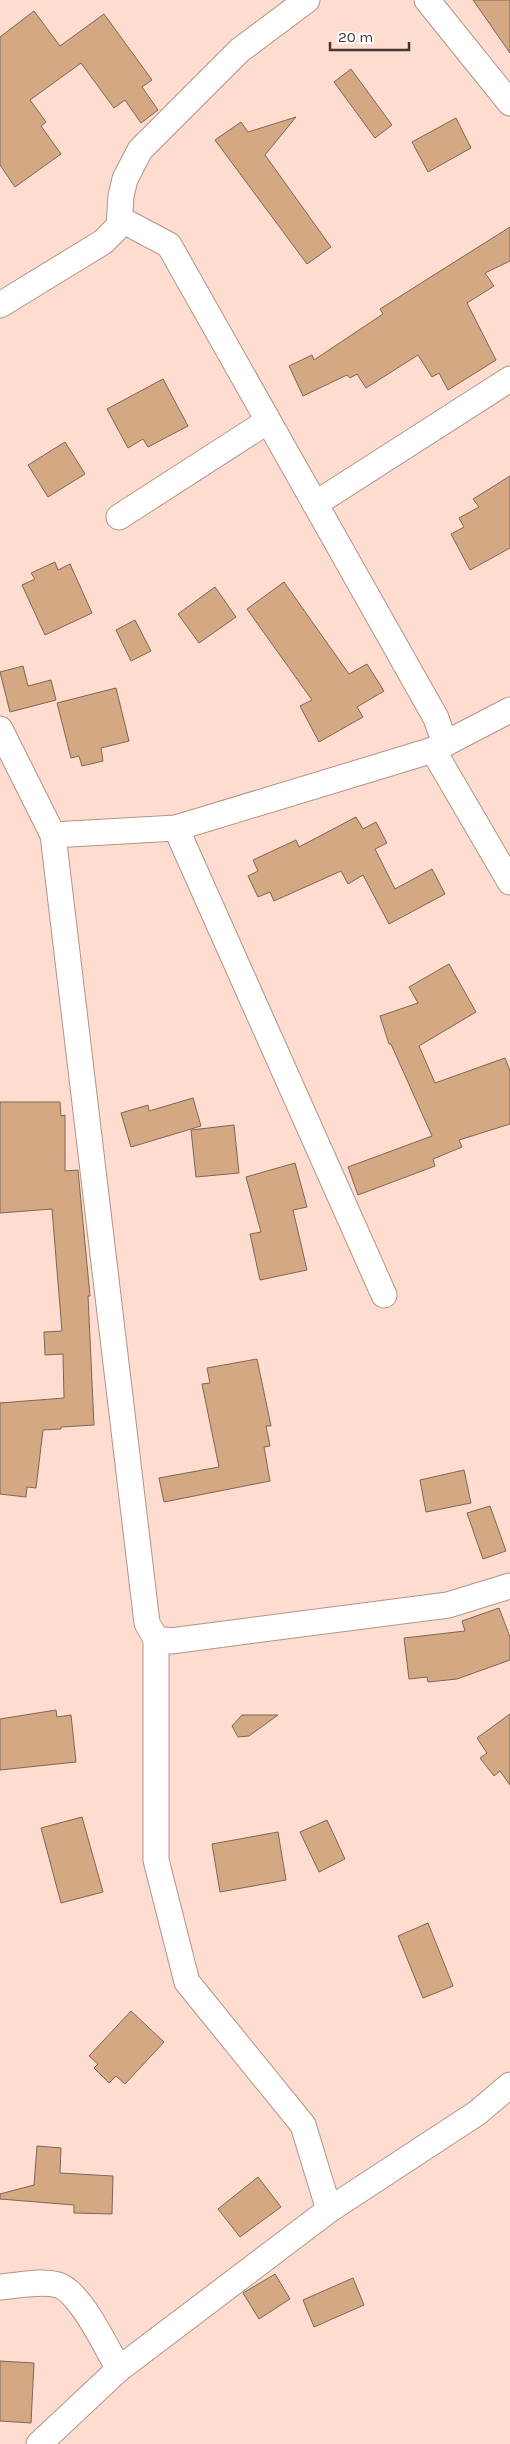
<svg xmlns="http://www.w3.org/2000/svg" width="510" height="2444" font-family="Karla,sans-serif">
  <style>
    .building { fill: #d4a883; stroke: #7d6654 }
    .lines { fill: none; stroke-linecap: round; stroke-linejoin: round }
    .street-casing { stroke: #b19487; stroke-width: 27 }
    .street { stroke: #fff; stroke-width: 25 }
  </style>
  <rect width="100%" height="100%" fill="#feddd0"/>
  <g class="building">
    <path d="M 473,0 L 510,0 L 510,53 Z"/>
    <path d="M 34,11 L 60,46 L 104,14 L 152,80 L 142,87 L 158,110 L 141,123 L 125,100 L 114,108 L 81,63 L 30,100 L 46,122 L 41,126 L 61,154 L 15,187 L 0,165 L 0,37 Z"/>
    <path d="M 351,69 L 392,125 L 375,138 L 334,82 Z"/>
    <path d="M 296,117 L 265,155 L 331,247 L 307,264 L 215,140 L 241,122 L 248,132 Z"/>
    <path d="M 456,118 L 471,148 L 428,172 L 412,142 Z"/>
    <path d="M 510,227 L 510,261 L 485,273 L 494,286 L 467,303 L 496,360 L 448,390 L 439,373 L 432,377 L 418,355 L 366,388 L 357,374 L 350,378 L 347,375 L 303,396 L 289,366 L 312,355 L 314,360 L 383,314 L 380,309 Z"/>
    <path d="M 163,379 L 188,426 L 148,447 L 143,439 L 128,448 L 107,409 Z"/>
    <path d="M 65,442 L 85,474 L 48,497 L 28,465 Z"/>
    <path d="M 510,476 L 510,548 L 470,570 L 451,534 L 464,527 L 459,518 L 479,507 L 473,499 Z"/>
    <path d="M 55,562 L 58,570 L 70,564 L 92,613 L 45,635 L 22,585 L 35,579 L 31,573 Z"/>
    <path d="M 284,582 L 349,674 L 367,664 L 384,691 L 357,707 L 363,717 L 319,742 L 300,706 L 312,700 L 247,609 Z"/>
    <path d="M 215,587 L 236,617 L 199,643 L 178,614 Z"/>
    <path d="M 135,620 L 151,651 L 131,661 L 116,630 Z"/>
    <path d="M 23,666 L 28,686 L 51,680 L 56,700 L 10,712 L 0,672 Z"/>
    <path d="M 116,688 L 129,741 L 101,748 L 103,761 L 82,766 L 79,756 L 71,758 L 57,703 Z"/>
    <path d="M 356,817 L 363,829 L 376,822 L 387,843 L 375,849 L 395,889 L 432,869 L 445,894 L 389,924 L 363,875 L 348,884 L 341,871 L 274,901 L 270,892 L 258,897 L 248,876 L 258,871 L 253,860 L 296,840 L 299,847 Z"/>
    <path d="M 449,964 L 476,1012 L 419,1046 L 435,1083 L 505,1058 L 510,1071 L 510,1124 L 459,1140 L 462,1147 L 433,1159 L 435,1166 L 358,1195 L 348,1167 L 432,1136 L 391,1044 L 389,1044 L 380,1016 L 418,1003 L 409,987 Z"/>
    <path d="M 193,1098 L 201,1126 L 131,1147 L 121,1113 L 148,1105 L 149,1111 Z"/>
    <path d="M 0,1102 L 60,1102 L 61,1116 L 65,1115 L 65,1171 L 78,1170 L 90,1296 L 88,1296 L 94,1425 L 61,1427 L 61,1429 L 43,1430 L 36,1488 L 27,1487 L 26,1497 L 0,1494 L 0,1403 L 64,1398 L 63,1354 L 45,1355 L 44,1332 L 62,1331 L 52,1209 L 0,1213 Z"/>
    <path d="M 234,1125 L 239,1173 L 196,1177 L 191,1130 Z"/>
    <path d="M 295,1163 L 307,1207 L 293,1210 L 307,1270 L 260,1280 L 250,1234 L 261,1232 L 246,1177 Z"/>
    <path d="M 257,1359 L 271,1426 L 266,1426 L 270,1446 L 264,1447 L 270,1481 L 164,1502 L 159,1478 L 219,1467 L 202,1384 L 210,1383 L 207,1368 Z"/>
    <path d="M 464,1470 L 471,1503 L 426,1512 L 420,1480 Z"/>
    <path d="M 490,1506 L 506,1551 L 483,1559 L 467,1513 Z"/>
    <path d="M 499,1608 L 510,1637 L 510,1660 L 457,1679 L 428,1682 L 427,1677 L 409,1679 L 404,1638 L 465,1631 L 462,1621 Z"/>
    <path d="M 56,1710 L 57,1717 L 71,1715 L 76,1762 L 0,1770 L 0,1719 Z"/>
    <path d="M 510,1714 L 510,1785 L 500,1771 L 494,1776 L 480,1758 L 487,1753 L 477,1738 Z"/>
    <path d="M 242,1715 L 278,1715 L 249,1736 L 238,1737 L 232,1726 Z"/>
    <path d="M 82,1817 L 103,1892 L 61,1903 L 41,1828 Z"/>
    <path d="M 327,1820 L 345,1859 L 319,1872 L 300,1832 Z"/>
    <path d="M 278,1832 L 286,1880 L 220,1892 L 212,1844 Z"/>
    <path d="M 428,1923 L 453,1986 L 423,1998 L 398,1936 Z"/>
    <path d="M 131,2011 L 164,2042 L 125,2084 L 116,2076 L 109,2083 L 94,2068 L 98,2064 L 89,2056 Z"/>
    <path d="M 37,2146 L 61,2148 L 60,2173 L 113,2176 L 112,2214 L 74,2213 L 74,2205 L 0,2199 L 0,2194 L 34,2185 Z"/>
    <path d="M 258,2177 L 281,2207 L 240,2237 L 218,2209 Z"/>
    <path d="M 275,2274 L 290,2299 L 259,2319 L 243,2293 Z"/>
    <path d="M 353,2278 L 364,2305 L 314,2327 L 303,2300 Z"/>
    <path d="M 0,2361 L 34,2363 L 31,2423 L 0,2421 Z"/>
  </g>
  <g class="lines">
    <g class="street-casing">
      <g id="street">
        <path d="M 427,0 L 510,103"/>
        <path d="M 120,219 L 169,245 L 436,718 L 445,744"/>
        <path d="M 0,305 L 103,242 L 119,226 L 121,196 L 125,179 L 140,150 L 240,50 L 307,0"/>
        <path d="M 315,504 L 510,379"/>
        <path d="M 119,517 L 268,421"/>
        <path d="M 0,729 L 53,835 L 176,828 L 433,750 L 510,710"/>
        <path d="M 433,750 L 510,882"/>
        <path d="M 176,828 L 384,1295"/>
        <path d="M 53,835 L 147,1623 L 156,1639 L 171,1641 L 448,1605 L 510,1586"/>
        <path d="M 156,1639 L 156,1860 L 187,1982 L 303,2125 L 329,2210"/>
        <path d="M 0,2287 C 18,2286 41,2280 58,2285 C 81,2292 106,2348 119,2369"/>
        <path d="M 39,2444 L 119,2369 L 329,2210 L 477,2113 L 510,2085"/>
      </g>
    </g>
    <use href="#street" class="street"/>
  </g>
  <path d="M330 42v8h79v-8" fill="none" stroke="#433631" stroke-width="2.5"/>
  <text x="338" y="42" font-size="15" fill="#433631" stroke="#ffffff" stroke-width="4" paint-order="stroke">20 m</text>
</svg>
